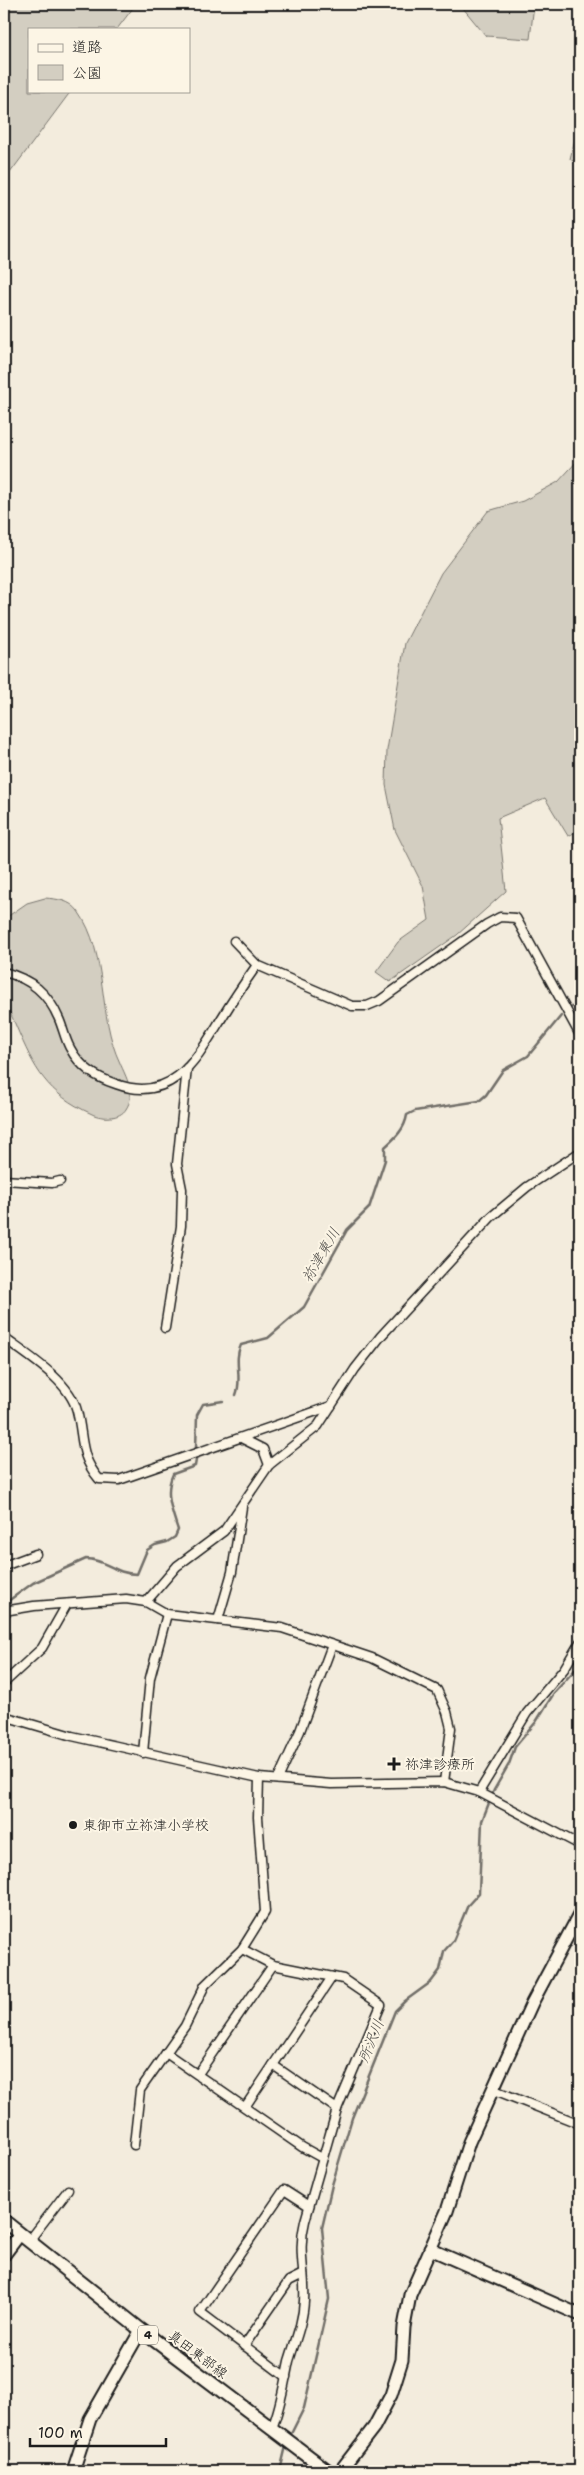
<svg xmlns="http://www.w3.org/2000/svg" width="584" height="2475" font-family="'Shantell Sans','Klee One',sans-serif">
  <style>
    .green { fill: #d3cec1; stroke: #78756e }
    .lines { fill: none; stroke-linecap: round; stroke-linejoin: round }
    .stream { stroke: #716e68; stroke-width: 2.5 }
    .street-casing { stroke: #1c1c1c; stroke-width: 11 }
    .secondary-casing { stroke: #1c1c1c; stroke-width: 15 }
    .primary-casing { stroke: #1c1c1c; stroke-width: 16 }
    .street { stroke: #fcf5e5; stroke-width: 8 }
    .secondary { stroke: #fcf5e5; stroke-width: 11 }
    .primary { stroke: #fcf5e5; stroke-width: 12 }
    .poi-dot { fill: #1c1c1c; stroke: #fcf5e5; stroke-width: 2 }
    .labels { text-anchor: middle; stroke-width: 4; stroke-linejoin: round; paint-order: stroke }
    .shield { fill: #fcf5e5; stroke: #5f5d58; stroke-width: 1 }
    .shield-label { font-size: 12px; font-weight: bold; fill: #1c1c1c }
    .poi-label { font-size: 14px; fill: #1c1c1c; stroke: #fcf5e5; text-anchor: start }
    .street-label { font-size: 14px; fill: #1c1c1c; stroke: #fcf5e5 }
    .water-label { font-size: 15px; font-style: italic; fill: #55534f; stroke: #fcf5e5 }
  </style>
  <rect width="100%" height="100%" fill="#f3ecdd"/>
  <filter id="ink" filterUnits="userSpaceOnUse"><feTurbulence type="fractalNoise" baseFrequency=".02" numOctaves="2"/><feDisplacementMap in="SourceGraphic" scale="10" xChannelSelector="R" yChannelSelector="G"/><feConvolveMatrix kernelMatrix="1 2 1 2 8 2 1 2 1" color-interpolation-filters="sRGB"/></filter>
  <g filter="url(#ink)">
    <g class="green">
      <path d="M 4,4 L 136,4 L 117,29 L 29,29 L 29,91 L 71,91 L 4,181 Z"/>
      <path d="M 463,4 L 534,4 L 530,39 L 486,36 L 463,8 Z"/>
      <path d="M 580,119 L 580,165 L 570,159 Z"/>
      <path d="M 580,458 L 580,830 L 568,836 L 545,798 L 498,818 L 506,891 L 457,935 L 390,982 L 376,972 L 398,942 L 429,920 L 423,886 L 395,830 L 386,785 L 387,750 L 405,643 L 441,573 L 488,511 L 523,501 L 558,482 Z"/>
      <path d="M 45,898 C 57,899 70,900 78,911 C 109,955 97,1015 120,1063 C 126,1077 136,1094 126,1109 C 120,1119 102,1119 92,1114 C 46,1093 35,1070 16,1026 C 12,1016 5,1004 4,994 C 1,970 4,943 4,919 L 27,903 Z"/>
    </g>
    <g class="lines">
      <g class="stream">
        <path d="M 572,1007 L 580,1002"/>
        <path d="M 236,1395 C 243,1378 233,1361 241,1345 L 268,1338 L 304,1307 L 347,1230 L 369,1208 L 385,1160 L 385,1147 C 395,1138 405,1129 407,1115 L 415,1111 L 479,1101 L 486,1095 L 503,1070 L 528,1056 L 561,1016"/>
        <path d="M 196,1448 L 197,1415 L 203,1404 L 223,1401"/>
        <path d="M 4,1604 L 33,1583 L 86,1559 C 105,1559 114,1574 137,1574 L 147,1550 L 155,1545 L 167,1542 L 175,1537 L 178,1530 C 172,1511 164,1493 173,1474 L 195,1466 L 196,1460"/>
        <path d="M 290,2436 L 304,2408 L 329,2299 L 322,2228 L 332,2185 L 352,2118 L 395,2011 L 405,2001 L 431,1982 L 440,1970 L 444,1951 L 453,1941 L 468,1905 L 479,1893 L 482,1821 L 494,1790 L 509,1764 L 515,1747 L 536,1722 L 554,1693 L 580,1664"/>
        <path d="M 280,2471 L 286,2446"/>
      </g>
      <g class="street-casing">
        <g id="street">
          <path d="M 234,941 L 257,965 L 352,1006 L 367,1006 L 379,1001 L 487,924 L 500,917 L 516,918 L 580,1035"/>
          <path d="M 4,972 C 31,979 48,993 59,1019 C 63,1028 65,1039 70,1048 C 80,1067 95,1077 116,1084 C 174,1105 198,1056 223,1016 C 234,998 245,982 257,965"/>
          <path d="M 4,1180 L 52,1183 L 60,1181"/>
          <path d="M 165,1328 L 181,1226 L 182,1189 L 177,1164 L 187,1068"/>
          <path d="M 4,1338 C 27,1355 70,1381 77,1411 C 84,1439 79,1455 99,1479 L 119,1480 L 331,1406"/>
          <path d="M 243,1439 L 263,1449 L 269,1465"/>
          <path d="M 4,1566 L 36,1554"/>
          <path d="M 146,1602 L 177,1566 L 224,1531 L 269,1465 L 318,1426 L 355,1369 L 381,1336 L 491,1217 L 527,1187 L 580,1152"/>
          <path d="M 4,1611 L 34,1606 L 126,1599 L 146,1602 L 167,1614 L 282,1628 L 372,1658 L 437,1690 L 447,1712 L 451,1728 L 444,1782"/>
          <path d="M 218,1620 L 232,1572 L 242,1507"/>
          <path d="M 4,1683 L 42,1648 L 67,1604"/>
          <path d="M 4,1716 L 72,1736 L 259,1778 L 331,1784 L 444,1782 L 479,1792 L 580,1845"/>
          <path d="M 143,1753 L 150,1678 L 167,1614"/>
          <path d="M 278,1779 L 300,1731 L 332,1645"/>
          <path d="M 479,1792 L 527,1713 L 564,1669 L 580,1642"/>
          <path d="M 242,1949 L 273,1965 L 343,1979 L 381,2005 L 337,2109 L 305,2221 C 297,2252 306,2272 304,2301 C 303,2322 295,2341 289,2361 C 284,2384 281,2406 272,2428"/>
          <path d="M 166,2053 L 302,2147 L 322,2158"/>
          <path d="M 273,2065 L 337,2109"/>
          <path d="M 198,2074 L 273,1965"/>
          <path d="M 492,2089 L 580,2124"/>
          <path d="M 245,2107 L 332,1977"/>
          <path d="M 134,2145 L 140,2090 L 185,2026 L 205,1985 L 242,1949 L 265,1912 L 258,1817 L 259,1778"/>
          <path d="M 29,2241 L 68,2190"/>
          <path d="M 244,2346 L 289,2281 L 303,2274"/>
          <path d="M 286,2377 L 200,2312 L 284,2190 L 309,2206"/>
        </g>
      </g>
      <g class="secondary-casing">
        <g id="secondary">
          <path d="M 430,2249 L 580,2315"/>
          <path d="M 4,2255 L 20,2234"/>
          <path d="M 73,2471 L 90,2419 L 141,2330"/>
          <path d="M 340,2471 L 374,2427 L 391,2395 L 402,2360 L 404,2327 L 410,2295 L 447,2211 L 469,2142 L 532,2003 L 580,1913"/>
        </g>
      </g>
      <g class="primary-casing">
        <path id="primary" d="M 4,2221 L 141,2330 L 328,2471"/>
      </g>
      <use href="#street" class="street"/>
      <use href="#secondary" class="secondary"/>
      <use href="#primary" class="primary"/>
    </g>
  </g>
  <g class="poi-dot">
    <path d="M391.5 1756.5h5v5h5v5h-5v5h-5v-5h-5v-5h5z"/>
    <circle cx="73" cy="1825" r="5"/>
  </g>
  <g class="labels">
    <rect class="shield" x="138" y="2325.5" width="20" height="19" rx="4"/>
    <g class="shield-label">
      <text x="148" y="2339">4</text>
    </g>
    <g class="poi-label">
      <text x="405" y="1769">祢津診療所</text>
      <text x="83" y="1830">東御市立祢津小学校</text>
    </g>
    <g class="street-label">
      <text transform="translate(198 2354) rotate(37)" y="5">真田東部線</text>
    </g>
    <g class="water-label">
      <text transform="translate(321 1255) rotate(-60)" y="5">祢津東川</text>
      <text transform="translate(371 2041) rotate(-68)" y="5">所沢川</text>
    </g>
  </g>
  <rect width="584" height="2475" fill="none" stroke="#fcf5e5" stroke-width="20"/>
  <rect x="10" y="10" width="564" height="2455" fill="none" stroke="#1c1c1c" stroke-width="2" filter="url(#ink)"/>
  <rect x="28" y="28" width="162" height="65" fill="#fcf5e5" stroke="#a29e95"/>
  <rect x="38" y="44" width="25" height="8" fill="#fcf5e5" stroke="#a29e95"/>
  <text x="72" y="52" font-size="15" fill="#1c1c1c">道路</text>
  <rect x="38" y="65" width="25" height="15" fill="#d3cec1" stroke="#a29e95"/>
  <text x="72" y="78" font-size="15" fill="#1c1c1c">公園</text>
  <path d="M30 2438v8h136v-8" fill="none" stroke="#1c1c1c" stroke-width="2.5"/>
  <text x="38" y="2438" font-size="15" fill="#1c1c1c" stroke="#fcf5e5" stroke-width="4" paint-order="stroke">100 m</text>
</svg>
